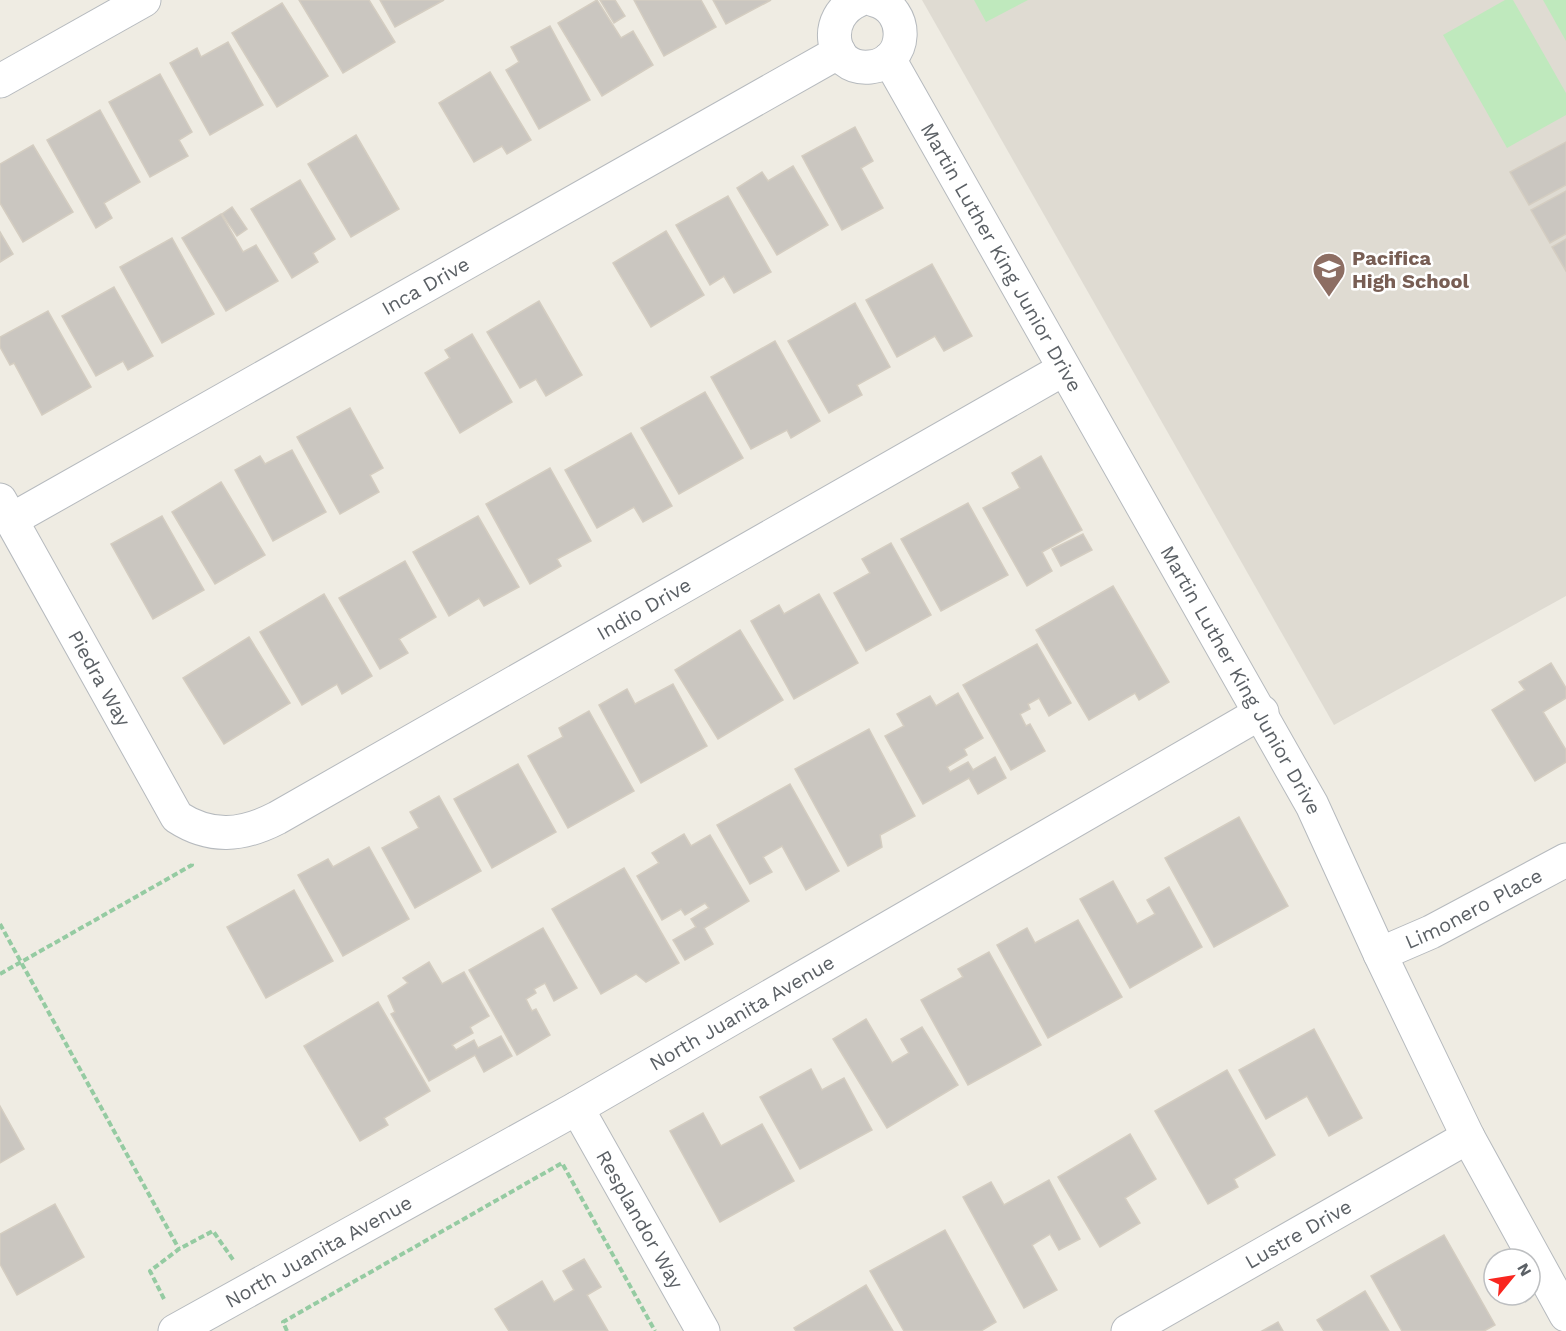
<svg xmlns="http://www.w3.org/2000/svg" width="1566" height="1331" font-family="'Work Sans',sans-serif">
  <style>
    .education { fill: #dfdbd2 }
    .green { fill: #bfe9bd }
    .building { fill: #cac6c0; stroke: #d4cdc1; stroke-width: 1.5 }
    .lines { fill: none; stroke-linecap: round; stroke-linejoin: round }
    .minor-casing { stroke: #b6babe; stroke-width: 35 }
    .path { stroke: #95cba2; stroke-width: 4; stroke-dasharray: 6 3; stroke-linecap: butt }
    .minor { stroke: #fff; stroke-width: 33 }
    .labels { text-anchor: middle; stroke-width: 5; stroke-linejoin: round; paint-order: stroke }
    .street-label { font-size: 20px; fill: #5b6065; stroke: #fff }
    .education-label { font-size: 20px; font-weight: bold; fill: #785e54; stroke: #fff; text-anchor: start }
  </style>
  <rect width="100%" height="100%" fill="#efece3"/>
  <path class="education" d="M 922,0 L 1566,0 L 1566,596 L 1334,725 Z"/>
  <g class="green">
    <path d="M 974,0 L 1028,0 L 986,22 Z"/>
    <path d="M 1505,0 L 1513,0 L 1566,93 L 1566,115 L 1507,148 L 1443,35 Z"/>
    <path d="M 1543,0 L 1566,0 L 1566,41 Z"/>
  </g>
  <g class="building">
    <path d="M 299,0 L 369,0 L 395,42 L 343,73 Z"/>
    <path d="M 380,0 L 444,0 L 395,27 Z"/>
    <path d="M 597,0 L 621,38 L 633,31 L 653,65 L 602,96 L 558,23 Z"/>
    <path d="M 600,0 L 615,0 L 625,16 L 614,23 Z"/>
    <path d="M 634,0 L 701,0 L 716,27 L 664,56 Z"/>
    <path d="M 713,0 L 771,0 L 726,24 Z"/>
    <path d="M 282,3 L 328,76 L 277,107 L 232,33 Z"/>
    <path d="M 550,26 L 590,100 L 539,129 L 506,70 L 519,62 L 511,47 Z"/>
    <path d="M 228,42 L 263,105 L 210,135 L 170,63 L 197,48 L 201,57 Z"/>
    <path d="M 490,72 L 531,140 L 507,154 L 502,146 L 474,162 L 439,103 Z"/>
    <path d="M 160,74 L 192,132 L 179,140 L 188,156 L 150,177 L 109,102 Z"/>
    <path d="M 100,110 L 140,182 L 104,203 L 112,218 L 96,228 L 47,140 Z"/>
    <path d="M 855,127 L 873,161 L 861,168 L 883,208 L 842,230 L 802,156 Z"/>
    <path d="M 356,135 L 399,209 L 351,237 L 308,164 Z"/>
    <path d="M 1566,142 L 1566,185 L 1529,205 L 1510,172 Z"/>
    <path d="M 33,145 L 73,212 L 23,242 L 0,203 L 0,164 Z"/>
    <path d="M 793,166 L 828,225 L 777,255 L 737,188 L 762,172 L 768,181 Z"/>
    <path d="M 300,180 L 335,239 L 313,253 L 318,262 L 292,278 L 251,209 Z"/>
    <path d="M 1566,191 L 1566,234 L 1550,243 L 1531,210 Z"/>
    <path d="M 728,196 L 771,272 L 734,293 L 724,276 L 710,285 L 676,225 Z"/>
    <path d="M 232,207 L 247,229 L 237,236 L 222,214 Z"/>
    <path d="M 221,214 L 243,252 L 256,245 L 278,281 L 226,311 L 182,238 Z"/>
    <path d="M 666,231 L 704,295 L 651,327 L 613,263 Z"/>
    <path d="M 0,232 L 13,254 L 0,262 Z"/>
    <path d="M 172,238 L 214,314 L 162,343 L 120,267 Z"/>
    <path d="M 1566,239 L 1566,271 L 1552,247 Z"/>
    <path d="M 932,264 L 972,336 L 944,351 L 935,336 L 897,357 L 866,300 Z"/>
    <path d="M 114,287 L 153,356 L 128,370 L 123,361 L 96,376 L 62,316 Z"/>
    <path d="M 539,301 L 582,375 L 546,396 L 536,379 L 520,388 L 487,332 Z"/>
    <path d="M 855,303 L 890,367 L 857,385 L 862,395 L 829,413 L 788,341 Z"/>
    <path d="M 48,311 L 91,387 L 42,415 L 14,363 L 10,365 L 0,347 L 0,337 Z"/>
    <path d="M 472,334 L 512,402 L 460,433 L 425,373 L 450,358 L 445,350 Z"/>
    <path d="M 775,341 L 820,421 L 791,438 L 787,430 L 751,449 L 711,377 Z"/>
    <path d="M 705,392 L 743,458 L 679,494 L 641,428 Z"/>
    <path d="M 350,408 L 383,468 L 370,475 L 379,492 L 340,514 L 297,437 Z"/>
    <path d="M 631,433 L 672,506 L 643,522 L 634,507 L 597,528 L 565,470 Z"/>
    <path d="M 292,450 L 326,512 L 273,541 L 235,470 L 260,456 L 265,464 Z"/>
    <path d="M 1041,456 L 1082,530 L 1042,552 L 1052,571 L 1027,586 L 983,508 L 1020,488 L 1012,473 Z"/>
    <path d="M 550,468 L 591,541 L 557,559 L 561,566 L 530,584 L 486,504 Z"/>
    <path d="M 221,482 L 265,555 L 215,584 L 172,512 Z"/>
    <path d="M 968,503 L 1008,575 L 941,611 L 901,539 Z"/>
    <path d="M 162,516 L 204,590 L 153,619 L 111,544 Z"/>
    <path d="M 478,516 L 519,587 L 484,606 L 479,598 L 449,616 L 413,552 Z"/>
    <path d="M 1083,534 L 1092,550 L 1061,566 L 1052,549 Z"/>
    <path d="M 891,543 L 931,615 L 866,651 L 834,593 L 870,573 L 862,559 Z"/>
    <path d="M 405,561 L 436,617 L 399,639 L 408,653 L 380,669 L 339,598 Z"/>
    <path d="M 1113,586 L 1169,682 L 1139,700 L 1135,693 L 1089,720 L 1036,630 Z"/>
    <path d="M 324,594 L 372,676 L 342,694 L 337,684 L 302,705 L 260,632 Z"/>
    <path d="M 819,594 L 858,663 L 794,699 L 751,621 L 779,605 L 784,614 Z"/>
    <path d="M 740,630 L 783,700 L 718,739 L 675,670 Z"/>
    <path d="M 249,637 L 290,703 L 224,744 L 183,678 Z"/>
    <path d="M 1037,644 L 1071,703 L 1049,716 L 1039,698 L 1028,704 L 1030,709 L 1020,714 L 1026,726 L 1030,724 L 1045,751 L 1011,770 L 963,685 Z"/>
    <path d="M 1551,663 L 1566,688 L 1566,698 L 1543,712 L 1566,750 L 1566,762 L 1535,781 L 1492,710 L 1525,690 L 1519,682 Z"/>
    <path d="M 673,684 L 707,746 L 641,783 L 599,705 L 627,689 L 635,704 Z"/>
    <path d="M 958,693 L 983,738 L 964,749 L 967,755 L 947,767 L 950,772 L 968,762 L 973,770 L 995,757 L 1006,778 L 978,794 L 969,778 L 923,804 L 885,736 L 904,726 L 897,714 L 930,696 L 936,706 Z"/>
    <path d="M 589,711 L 634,791 L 568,828 L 528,756 L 563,737 L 559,728 Z"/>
    <path d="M 869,729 L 915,816 L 880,835 L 882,847 L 848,866 L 795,769 Z"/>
    <path d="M 518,764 L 556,832 L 492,868 L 454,799 Z"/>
    <path d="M 790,784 L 839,871 L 806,890 L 782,846 L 763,857 L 772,872 L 750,884 L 717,825 Z"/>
    <path d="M 439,796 L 481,871 L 415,908 L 382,848 L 419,828 L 410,812 Z"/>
    <path d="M 1239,817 L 1288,906 L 1214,947 L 1165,858 Z"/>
    <path d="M 684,834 L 691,846 L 710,835 L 749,901 L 704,928 L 713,944 L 685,960 L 673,940 L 696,927 L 691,919 L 709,908 L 705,903 L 685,915 L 681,909 L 662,920 L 637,876 L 659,863 L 652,853 Z"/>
    <path d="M 369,847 L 409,919 L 343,956 L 298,875 L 328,859 L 333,867 Z"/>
    <path d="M 624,868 L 679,963 L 646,982 L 636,974 L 601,994 L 552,909 Z"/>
    <path d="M 1113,881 L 1137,924 L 1155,914 L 1147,900 L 1169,887 L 1202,947 L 1130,988 L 1080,899 Z"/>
    <path d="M 294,890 L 333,961 L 266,998 L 227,927 Z"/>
    <path d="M 1078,920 L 1122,997 L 1048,1038 L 997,945 L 1027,928 L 1035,943 Z"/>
    <path d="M 543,928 L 577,988 L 554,1001 L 545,983 L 534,989 L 536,993 L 526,999 L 532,1011 L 536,1009 L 550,1035 L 517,1055 L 469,970 Z"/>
    <path d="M 989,952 L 1041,1045 L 968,1085 L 921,1000 L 963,977 L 958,969 Z"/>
    <path d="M 429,962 L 442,984 L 464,972 L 489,1016 L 470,1027 L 473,1033 L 452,1045 L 456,1050 L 474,1040 L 478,1048 L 501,1036 L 512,1056 L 484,1072 L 475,1055 L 429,1081 L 391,1014 L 395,1012 L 388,996 L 408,983 L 403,978 Z"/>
    <path d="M 378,1002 L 430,1091 L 384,1118 L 388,1125 L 360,1141 L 304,1046 Z"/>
    <path d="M 866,1019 L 892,1063 L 909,1053 L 901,1039 L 922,1027 L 958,1085 L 887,1128 L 833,1039 Z"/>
    <path d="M 1314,1029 L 1362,1118 L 1329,1136 L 1307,1096 L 1266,1119 L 1239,1070 Z"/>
    <path d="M 811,1069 L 822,1090 L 844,1078 L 872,1130 L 800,1169 L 760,1097 Z"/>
    <path d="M 1227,1070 L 1275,1155 L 1234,1179 L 1238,1187 L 1208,1204 L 1155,1111 Z"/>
    <path d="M 0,1106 L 24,1149 L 0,1163 Z"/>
    <path d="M 703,1113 L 721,1146 L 762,1124 L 794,1181 L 720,1222 L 670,1131 Z"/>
    <path d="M 1130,1134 L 1156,1179 L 1125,1198 L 1140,1223 L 1100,1247 L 1058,1177 Z"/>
    <path d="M 1049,1180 L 1080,1239 L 1059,1250 L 1050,1234 L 1032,1245 L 1057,1290 L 1024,1308 L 963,1197 L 991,1182 L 1004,1205 Z"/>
    <path d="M 55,1204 L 84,1257 L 17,1295 L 0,1264 L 0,1234 Z"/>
    <path d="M 945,1230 L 996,1322 L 981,1331 L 904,1331 L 870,1271 Z"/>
    <path d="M 1444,1235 L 1495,1325 L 1484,1331 L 1402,1331 L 1371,1276 Z"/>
    <path d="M 584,1259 L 601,1287 L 587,1295 L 608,1331 L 509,1331 L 495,1309 L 542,1281 L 554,1302 L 574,1290 L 563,1271 Z"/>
    <path d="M 866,1285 L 893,1331 L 796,1331 L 794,1328 Z"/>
    <path d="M 1365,1291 L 1389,1331 L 1324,1331 L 1317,1320 Z"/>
    <path d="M 1278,1322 L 1283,1331 L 1262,1331 Z"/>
  </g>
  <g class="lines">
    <g class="minor-casing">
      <g id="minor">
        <path d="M 859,0 C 821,16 829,71 870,67 C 909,63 910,9 874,0"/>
        <path id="s1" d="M 889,59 L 1312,805 L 1380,954 L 1468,1137 L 1566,1315"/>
        <path d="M 0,81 L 144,0"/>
        <path id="s2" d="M 0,500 L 177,817 C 211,839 242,836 277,818 L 1064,369"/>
        <path id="s3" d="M 11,520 L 839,52"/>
        <path id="s4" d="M 1380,954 L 1431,932 L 1566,860"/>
        <path id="s5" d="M 577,1108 L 703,1331"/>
        <path id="s6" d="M 175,1331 L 577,1108 L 1262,712"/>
        <path id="s7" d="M 1128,1331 L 1468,1137"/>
      </g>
    </g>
    <g class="path">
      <path d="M 0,924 L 179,1249"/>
      <path d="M 0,974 L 192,865 L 192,861"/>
      <path d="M 164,1299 L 150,1271 L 179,1249 L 213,1231 L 234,1261"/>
      <path d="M 287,1331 L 283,1322 L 562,1163 L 655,1331"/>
    </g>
    <use href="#minor" class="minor"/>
  </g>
  <defs>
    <g id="school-pin" transform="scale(1.725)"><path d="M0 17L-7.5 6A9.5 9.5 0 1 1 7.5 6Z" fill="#8d6e63" stroke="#fff"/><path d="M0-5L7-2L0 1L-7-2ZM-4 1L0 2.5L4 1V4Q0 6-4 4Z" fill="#fff"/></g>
  </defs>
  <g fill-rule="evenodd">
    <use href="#school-pin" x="1329" y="269"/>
  </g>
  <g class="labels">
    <g class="street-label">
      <text dy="7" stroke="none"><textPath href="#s1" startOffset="228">Martin Luther King Junior Drive</textPath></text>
      <text dy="7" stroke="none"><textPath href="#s3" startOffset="476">Inca Drive</textPath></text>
      <text dy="7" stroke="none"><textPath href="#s2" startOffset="891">Indio Drive</textPath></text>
      <text dy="7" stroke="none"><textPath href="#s2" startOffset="204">Piedra Way</textPath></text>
      <text dy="7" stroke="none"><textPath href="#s1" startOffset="714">Martin Luther King Junior Drive</textPath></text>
      <text dy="7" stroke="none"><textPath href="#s4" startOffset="104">Limonero Place</textPath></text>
      <text dy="7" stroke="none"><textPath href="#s6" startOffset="650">North Juanita Avenue</textPath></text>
      <text dy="7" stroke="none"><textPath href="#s5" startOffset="128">Resplandor Way</textPath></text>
      <text dy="7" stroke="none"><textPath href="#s7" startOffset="196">Lustre Drive</textPath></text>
      <text dy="7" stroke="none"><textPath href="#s6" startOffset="164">North Juanita Avenue</textPath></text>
    </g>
    <g class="education-label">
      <text x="1352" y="265">Pacifica<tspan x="1352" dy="23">High School</tspan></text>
    </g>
  </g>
  <g transform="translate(1512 1277) rotate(60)"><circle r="28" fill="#ffffff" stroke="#bdbfc1" stroke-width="1.5"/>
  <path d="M0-4.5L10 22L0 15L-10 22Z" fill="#f9261f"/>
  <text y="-9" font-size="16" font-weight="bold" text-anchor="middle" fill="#5b6065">N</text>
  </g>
</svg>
